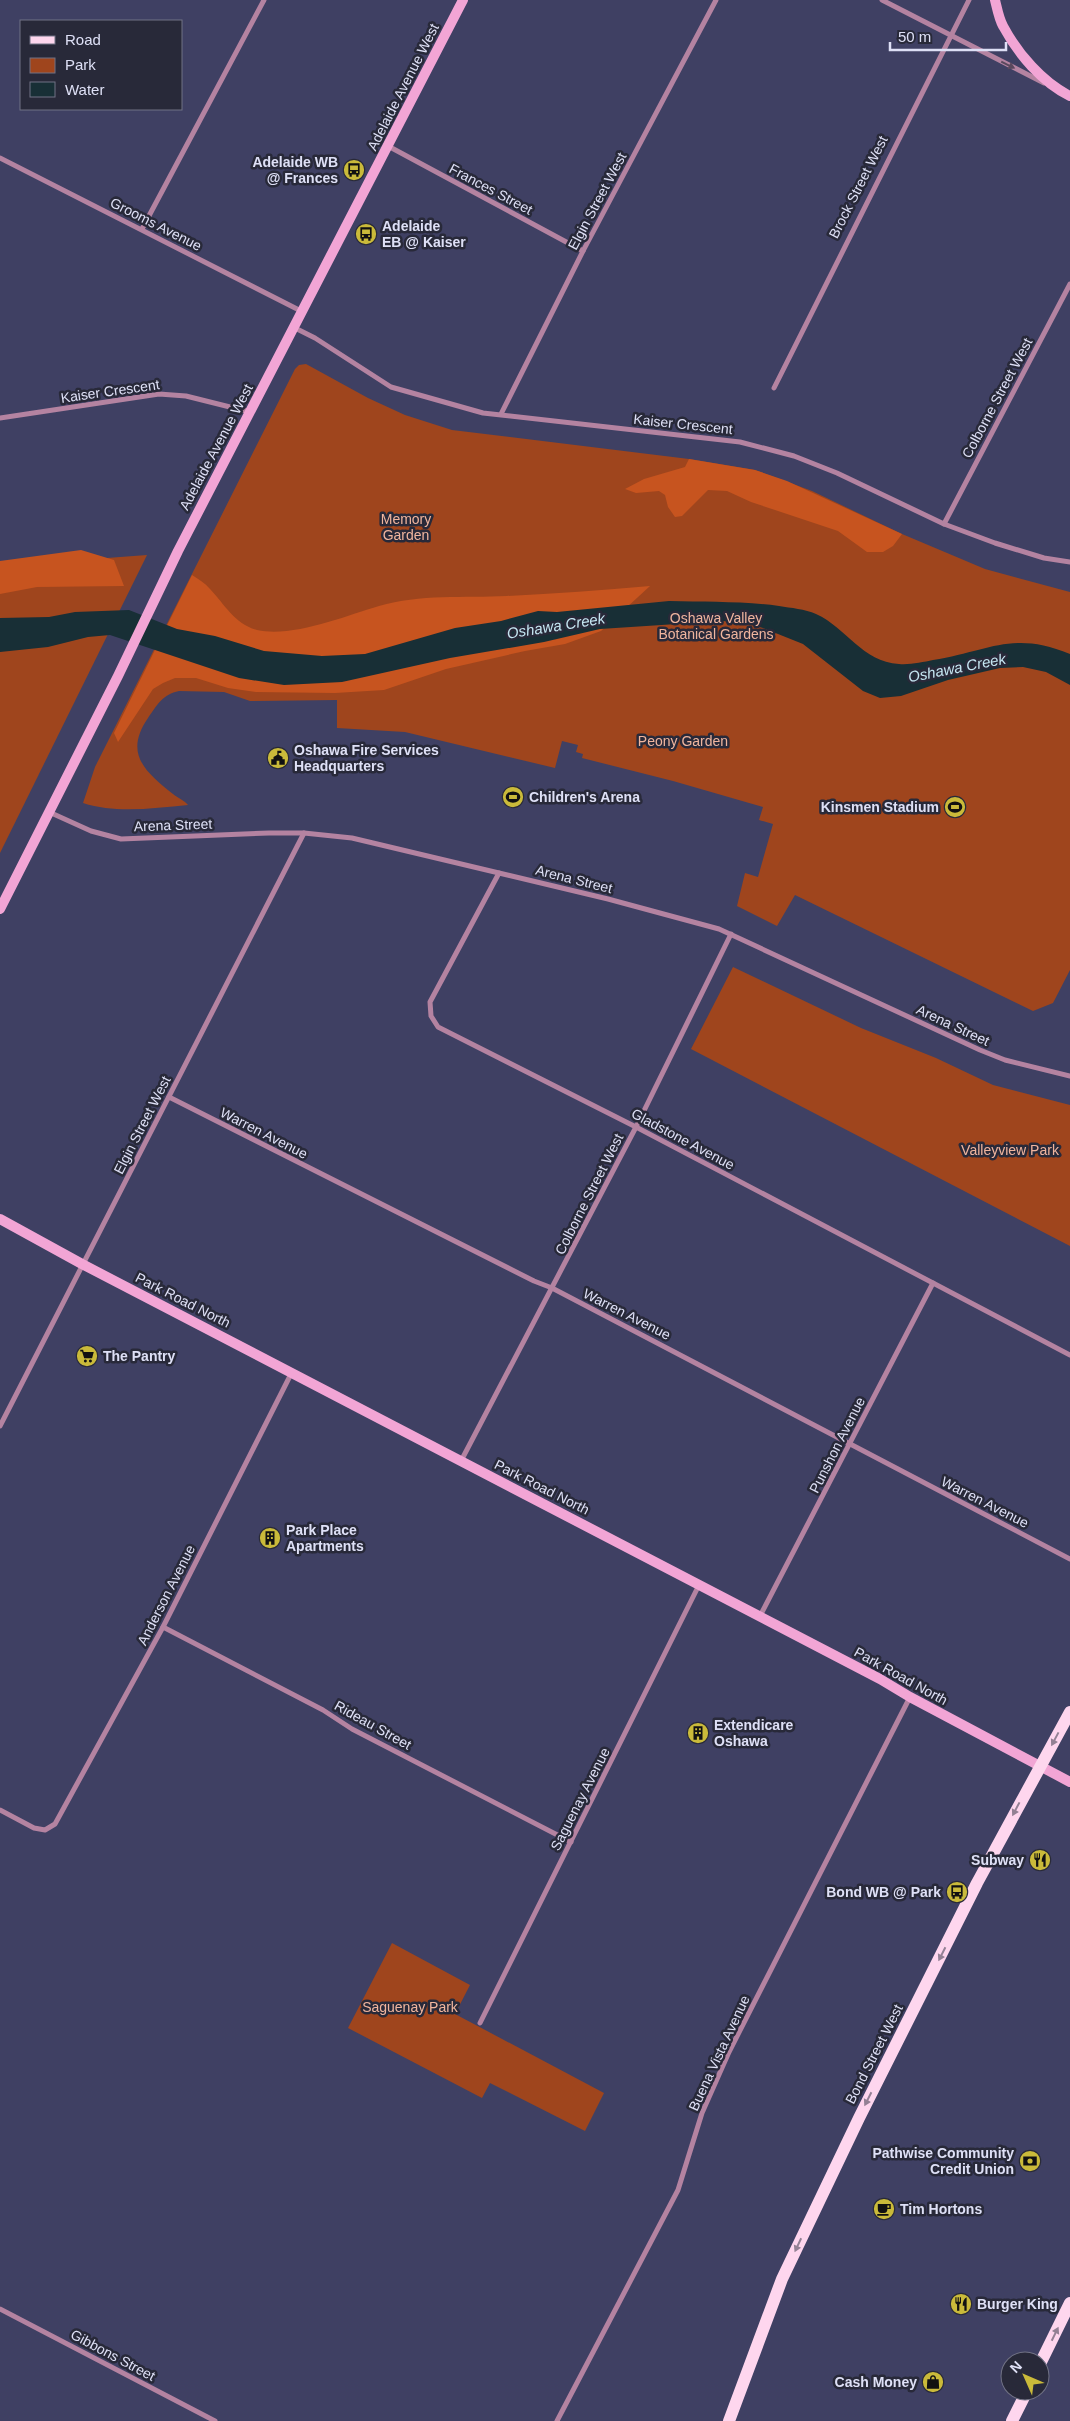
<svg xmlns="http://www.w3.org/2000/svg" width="1070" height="2421" font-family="Helvetica,sans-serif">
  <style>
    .green { fill: #9f451d }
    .forest { fill: #c7541f }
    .water { fill: #182f36 }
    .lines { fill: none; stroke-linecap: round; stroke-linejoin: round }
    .street { stroke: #b483a1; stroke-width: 5 }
    .secondary { stroke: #f2a5d5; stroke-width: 10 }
    .primary { stroke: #fed6ee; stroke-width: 12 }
    .oneway { fill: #59485d }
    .oneway2 { fill: #938094 }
    .labels { text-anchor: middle; stroke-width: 5; stroke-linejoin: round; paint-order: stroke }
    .street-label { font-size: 14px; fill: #dee0f6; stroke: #282939 }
    .poi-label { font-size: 14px; font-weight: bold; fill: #dee0f6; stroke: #282939; text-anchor: start }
    .park-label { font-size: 14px; fill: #f0b59e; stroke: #282939 }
    .water-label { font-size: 15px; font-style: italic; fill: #c5e6f2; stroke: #282939 }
  </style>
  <rect width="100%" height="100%" fill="#3f4063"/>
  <g class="green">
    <path d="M 306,364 L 368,398 L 405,415 L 452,430 L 689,459 L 755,470 L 812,491 L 902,534 L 985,569 L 1070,592 L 1070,970 L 1053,1003 L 1033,1011 L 795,895 L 777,926 L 737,906 L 745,873 L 758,877 L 773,824 L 759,820 L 763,807 L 673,781 L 582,758 L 583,754 L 576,752 L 578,745 L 562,741 L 555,768 L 405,732 L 337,728 L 337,700 L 250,701 L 224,692 L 179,691 C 163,694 157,705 148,718 C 124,753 144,771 173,794 C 178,798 184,800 188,805 C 153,808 117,814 83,803 L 95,767 L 295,369 L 299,365 Z"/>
    <path d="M 147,555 L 0,853 L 0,566 Z"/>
    <path d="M 733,967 L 861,1028 L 936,1058 L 993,1085 L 1070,1105 L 1070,1246 L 691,1049 Z"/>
    <path d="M 392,1943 L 470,1985 L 455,2014 L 604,2093 L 585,2131 L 490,2083 L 482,2098 L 348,2028 Z"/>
  </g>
  <g class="forest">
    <path d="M 689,459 L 755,470 L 787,481 L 902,534 L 893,546 L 883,552 L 867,552 L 838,531 L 751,502 L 727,491 L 708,490 L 682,516 L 675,517 L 668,507 L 665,495 L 659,491 L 636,493 L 625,489 L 644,479 L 685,467 Z"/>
    <path d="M 81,550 L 114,560 L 124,586 L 37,587 L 0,594 L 0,561 Z"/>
    <path d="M 192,575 C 198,579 205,583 210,589 C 225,605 235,624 257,630 C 292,638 345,616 379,606 C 420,594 464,598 507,596 C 554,594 602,590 650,586 L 601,631 L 565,644 L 525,651 L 446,669 L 384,690 L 335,693 L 256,692 L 228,688 L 196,678 L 175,678 L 163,683 L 153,689 L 118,742 L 114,733 Z"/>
  </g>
  <path class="water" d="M 669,601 C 706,602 742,601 779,606 C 791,608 805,609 816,614 C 847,628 862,662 899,664 C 910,665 923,662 933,660 C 989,651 1013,630 1070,654 L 1070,685 L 1046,672 L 1023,667 L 1000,668 L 948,680 L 901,696 L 880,698 L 863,691 L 803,644 L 763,628 L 744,623 L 723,621 L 600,629 L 544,642 L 450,658 L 342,682 L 284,685 L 239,678 L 110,635 L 88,637 L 48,647 L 0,652 L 0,618 L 49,617 L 75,612 L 129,610 L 177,629 L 215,636 L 264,651 L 322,656 L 365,654 L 455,628 L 501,621 L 538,611 L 557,612 Z"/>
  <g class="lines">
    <g class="street">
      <path d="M 882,0 L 1044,83"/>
      <path d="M 388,146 L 583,251"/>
      <path d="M 0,158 L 301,311"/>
      <path d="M 142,229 L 264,0"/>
      <path d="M 293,327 L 315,338 L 391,387 L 483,413 L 740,442 L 794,456 L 837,473 L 944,524 L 995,543 L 1044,558 L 1070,562"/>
      <path d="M 774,388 L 969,0"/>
      <path d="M 501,414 L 583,251 L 716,0"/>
      <path d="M 0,418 L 159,394 L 186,396 L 250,412"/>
      <path d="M 944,524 L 1070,284"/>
      <path d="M 49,812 L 91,831 L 121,839 L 269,833 L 304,833 L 352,838 L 608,899 L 719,929 L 980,1050 L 1005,1060 L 1070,1076"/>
      <path d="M 499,873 L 430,1002 L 431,1016 L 438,1027 L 636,1127 L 1070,1355"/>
      <path d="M 169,1097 L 534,1281 L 552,1288 L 1070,1559"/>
      <path d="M 0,1426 L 304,833"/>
      <path d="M 461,1461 L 636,1127 L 731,934"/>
      <path d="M 760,1616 L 933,1283"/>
      <path d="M 163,1627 L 323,1710 L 352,1729 L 571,1842"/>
      <path d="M 0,1810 L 34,1828 L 45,1830 L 55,1824 L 163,1627 L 292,1372"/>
      <path d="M 480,2023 L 699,1585"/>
      <path d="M 0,2309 L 215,2421"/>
      <path d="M 557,2421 L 678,2190 L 702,2113 L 729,2052 L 910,1697"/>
    </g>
    <g class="secondary">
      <path d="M 995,0 C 997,8 999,19 1003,26 C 1018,54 1042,82 1070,96"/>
      <path d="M 0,909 L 118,676 L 178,551 L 463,0"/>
      <path d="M 0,1219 L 82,1264 L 880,1679 L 910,1697 L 1070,1782"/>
    </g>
    <g class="primary">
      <path d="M 1040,2364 L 1070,2303"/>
      <path d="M 729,2421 L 782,2279 L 859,2118 L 977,1883 L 1070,1712"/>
      <path d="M 1012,2421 L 1027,2391"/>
    </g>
  </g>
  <defs><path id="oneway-solid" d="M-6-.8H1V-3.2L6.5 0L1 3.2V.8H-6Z" transform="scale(1.25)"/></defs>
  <use class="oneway" href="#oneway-solid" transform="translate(1008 65) rotate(26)"/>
  <g class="oneway2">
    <use href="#oneway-solid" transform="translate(1055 1739) rotate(118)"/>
    <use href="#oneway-solid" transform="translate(1016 1809) rotate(118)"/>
    <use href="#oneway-solid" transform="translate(942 1954) rotate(117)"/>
    <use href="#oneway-solid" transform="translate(868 2099) rotate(117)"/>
    <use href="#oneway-solid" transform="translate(798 2245) rotate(115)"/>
    <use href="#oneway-solid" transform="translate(1055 2334) rotate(-64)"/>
  </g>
  <defs>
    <g id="bus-disc" transform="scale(1.125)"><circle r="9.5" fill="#caba3a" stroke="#282939"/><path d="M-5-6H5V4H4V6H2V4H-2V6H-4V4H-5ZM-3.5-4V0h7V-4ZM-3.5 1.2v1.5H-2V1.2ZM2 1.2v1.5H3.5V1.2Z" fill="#111"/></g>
    <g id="civic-disc" transform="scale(1.125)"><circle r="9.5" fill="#caba3a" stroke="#282939"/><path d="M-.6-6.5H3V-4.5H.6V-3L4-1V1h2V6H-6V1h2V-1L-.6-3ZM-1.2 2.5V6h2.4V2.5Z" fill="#111"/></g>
    <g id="stadium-disc" transform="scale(1.125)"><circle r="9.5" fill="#caba3a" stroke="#282939"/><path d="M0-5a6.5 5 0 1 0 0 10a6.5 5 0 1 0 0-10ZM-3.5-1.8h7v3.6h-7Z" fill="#111"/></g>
    <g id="supermarket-disc" transform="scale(1.125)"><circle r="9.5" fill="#caba3a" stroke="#282939"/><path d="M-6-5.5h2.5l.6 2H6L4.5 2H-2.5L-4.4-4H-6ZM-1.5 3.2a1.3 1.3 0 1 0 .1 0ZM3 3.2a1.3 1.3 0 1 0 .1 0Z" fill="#111"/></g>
    <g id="building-disc" transform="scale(1.125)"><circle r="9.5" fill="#caba3a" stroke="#282939"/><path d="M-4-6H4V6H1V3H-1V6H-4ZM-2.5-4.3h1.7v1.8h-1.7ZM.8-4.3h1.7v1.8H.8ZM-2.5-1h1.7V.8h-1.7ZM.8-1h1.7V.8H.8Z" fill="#111"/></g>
    <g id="restaurant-disc" transform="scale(1.125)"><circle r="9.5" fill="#caba3a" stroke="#282939"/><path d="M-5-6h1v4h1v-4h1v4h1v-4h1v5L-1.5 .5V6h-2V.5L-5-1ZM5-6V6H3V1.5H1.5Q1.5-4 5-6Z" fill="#111"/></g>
    <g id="bank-disc" transform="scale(1.125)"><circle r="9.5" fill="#caba3a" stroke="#282939"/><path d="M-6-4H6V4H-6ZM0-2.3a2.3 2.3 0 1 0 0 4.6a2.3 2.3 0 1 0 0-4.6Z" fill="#111"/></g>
    <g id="cafe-disc" transform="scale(1.125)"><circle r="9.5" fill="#caba3a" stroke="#282939"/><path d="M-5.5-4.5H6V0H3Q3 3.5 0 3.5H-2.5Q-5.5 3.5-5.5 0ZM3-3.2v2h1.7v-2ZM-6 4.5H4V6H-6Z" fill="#111"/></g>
    <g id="shop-disc" transform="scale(1.125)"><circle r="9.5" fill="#caba3a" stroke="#282939"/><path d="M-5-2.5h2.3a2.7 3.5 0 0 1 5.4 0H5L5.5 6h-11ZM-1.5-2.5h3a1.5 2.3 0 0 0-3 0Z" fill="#111"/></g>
  </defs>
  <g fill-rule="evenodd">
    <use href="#bus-disc" x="354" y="170"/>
    <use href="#bus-disc" x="366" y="234"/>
    <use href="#civic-disc" x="278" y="758"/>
    <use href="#stadium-disc" x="513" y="797"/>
    <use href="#stadium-disc" x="955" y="807"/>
    <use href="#supermarket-disc" x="87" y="1356"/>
    <use href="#building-disc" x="270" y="1538"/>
    <use href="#building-disc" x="698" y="1733"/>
    <use href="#restaurant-disc" x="1040" y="1860"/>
    <use href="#bus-disc" x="957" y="1892"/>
    <use href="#bank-disc" x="1030" y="2161"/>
    <use href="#cafe-disc" x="884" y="2209"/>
    <use href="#restaurant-disc" x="961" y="2304"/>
    <use href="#shop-disc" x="933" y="2382"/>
  </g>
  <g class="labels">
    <g class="street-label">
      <text transform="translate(403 87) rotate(-63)" y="5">Adelaide Avenue West</text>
      <text transform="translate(858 187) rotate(-63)" y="5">Brock Street West</text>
      <text transform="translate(491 189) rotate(28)" y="5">Frances Street</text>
      <text transform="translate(597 201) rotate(-62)" y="5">Elgin Street West</text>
      <text transform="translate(156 224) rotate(27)" y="5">Grooms Avenue</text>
      <text transform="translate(110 391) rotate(-8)" y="5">Kaiser Crescent</text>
      <text transform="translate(997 398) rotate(-62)" y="5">Colborne Street West</text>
      <text transform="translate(683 424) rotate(6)" y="5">Kaiser Crescent</text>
      <text transform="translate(216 447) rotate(-62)" y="5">Adelaide Avenue West</text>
      <text transform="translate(173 825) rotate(-2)" y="5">Arena Street</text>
      <text transform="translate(574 879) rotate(14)" y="5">Arena Street</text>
      <text transform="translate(953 1025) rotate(25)" y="5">Arena Street</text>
      <text transform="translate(142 1125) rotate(-63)" y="5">Elgin Street West</text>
      <text transform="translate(264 1133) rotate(27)" y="5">Warren Avenue</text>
      <text transform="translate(683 1139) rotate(28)" y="5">Gladstone Avenue</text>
      <text transform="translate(589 1194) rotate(-63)" y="5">Colborne Street West</text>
      <text transform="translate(183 1300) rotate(27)" y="5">Park Road North</text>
      <text transform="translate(627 1314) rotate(27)" y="5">Warren Avenue</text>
      <text transform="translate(837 1445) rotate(-63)" y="5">Punshon Avenue</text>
      <text transform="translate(542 1487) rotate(27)" y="5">Park Road North</text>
      <text transform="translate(985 1502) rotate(27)" y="5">Warren Avenue</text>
      <text transform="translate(166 1595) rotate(-63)" y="5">Anderson Avenue</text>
      <text transform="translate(901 1676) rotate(29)" y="5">Park Road North</text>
      <text transform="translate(373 1725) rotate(29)" y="5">Rideau Street</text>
      <text transform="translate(580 1799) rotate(-63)" y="5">Saguenay Avenue</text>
      <text transform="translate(719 2053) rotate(-65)" y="5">Buena Vista Avenue</text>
      <text transform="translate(874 2054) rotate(-63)" y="5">Bond Street West</text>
      <text transform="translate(113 2355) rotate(28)" y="5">Gibbons Street</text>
    </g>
    <g class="poi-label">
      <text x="338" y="167" text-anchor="end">Adelaide WB<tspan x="338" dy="16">@ Frances</tspan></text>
      <text x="382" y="231">Adelaide<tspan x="382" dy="16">EB @ Kaiser</tspan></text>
      <text x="294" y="755">Oshawa Fire Services<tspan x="294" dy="16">Headquarters</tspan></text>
      <text x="529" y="802">Children's Arena</text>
      <text x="939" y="812" text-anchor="end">Kinsmen Stadium</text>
      <text x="103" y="1361">The Pantry</text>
      <text x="286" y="1535">Park Place<tspan x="286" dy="16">Apartments</tspan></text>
      <text x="714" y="1730">Extendicare<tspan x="714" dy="16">Oshawa</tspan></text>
      <text x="1024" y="1865" text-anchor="end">Subway</text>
      <text x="941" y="1897" text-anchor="end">Bond WB @ Park</text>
      <text x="1014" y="2158" text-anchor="end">Pathwise Community<tspan x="1014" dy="16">Credit Union</tspan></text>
      <text x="900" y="2214">Tim Hortons</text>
      <text x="977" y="2309">Burger King</text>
      <text x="917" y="2387" text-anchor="end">Cash Money</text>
    </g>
    <g class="park-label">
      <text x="406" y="524">Memory<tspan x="406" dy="16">Garden</tspan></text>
      <text x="716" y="623">Oshawa Valley<tspan x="716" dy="16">Botanical Gardens</tspan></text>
      <text x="683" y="746">Peony Garden</text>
      <text x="1010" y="1155">Valleyview Park</text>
      <text x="410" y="2012">Saguenay Park</text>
    </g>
    <g class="water-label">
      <text transform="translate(556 626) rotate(-9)" y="5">Oshawa Creek</text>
      <text transform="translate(957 668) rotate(-11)" y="5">Oshawa Creek</text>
    </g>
  </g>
  <rect x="20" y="20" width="162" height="90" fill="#282939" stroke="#717285"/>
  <rect x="30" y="36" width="25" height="8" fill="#fed6ee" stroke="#717285"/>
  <text x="65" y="45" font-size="15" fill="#dee0f6">Road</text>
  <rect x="30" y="58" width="25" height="15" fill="#9f451d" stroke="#717285"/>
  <text x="65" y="70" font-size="15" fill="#dee0f6">Park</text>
  <rect x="30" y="82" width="25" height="15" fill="#182f36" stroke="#717285"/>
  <text x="65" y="95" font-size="15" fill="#dee0f6">Water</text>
  <g transform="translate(1025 2376) rotate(315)"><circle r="24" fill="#282939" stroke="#717285"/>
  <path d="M0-4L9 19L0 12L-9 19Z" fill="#caba3a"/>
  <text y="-8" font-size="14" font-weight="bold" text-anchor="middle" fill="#dee0f6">N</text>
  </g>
  <path d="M890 42v8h116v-8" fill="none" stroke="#dee0f6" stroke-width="2.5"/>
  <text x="898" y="42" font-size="15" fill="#dee0f6" stroke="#282939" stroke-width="4" paint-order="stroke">50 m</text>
</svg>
